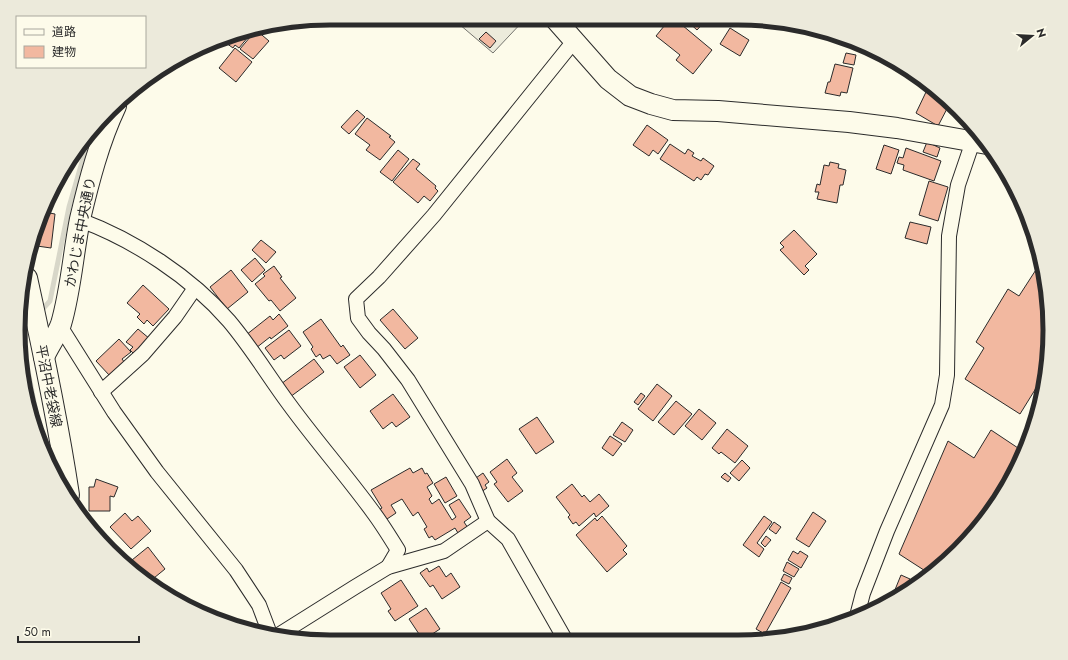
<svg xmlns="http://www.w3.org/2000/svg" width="1068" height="660" viewBox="0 0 1068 660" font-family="Jost,'Noto Sans JP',sans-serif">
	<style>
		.green { fill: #ecebdb; stroke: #74746e }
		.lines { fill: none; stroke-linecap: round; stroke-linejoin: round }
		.stream { stroke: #d8d7c9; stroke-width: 5 }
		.building { fill: #f2b8a0; stroke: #2b2b2b }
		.street-casing { stroke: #2b2b2b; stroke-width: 16 }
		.secondary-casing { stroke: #2b2b2b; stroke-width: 22 }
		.street { stroke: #fdfbea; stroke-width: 14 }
		.secondary { stroke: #fdfbea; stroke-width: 20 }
		.labels { text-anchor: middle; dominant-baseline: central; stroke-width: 3; stroke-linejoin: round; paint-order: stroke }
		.street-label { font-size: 14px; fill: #2b2b2b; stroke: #fdfbea }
		.rim { fill: none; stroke: #2b2b2b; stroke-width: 5 }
	</style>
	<rect width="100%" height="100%" fill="#fdfbea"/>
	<polygon class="green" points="464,19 525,19 493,53 459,24"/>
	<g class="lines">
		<g class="stream">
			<polyline points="39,313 50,301 69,207 91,131"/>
			<polyline points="32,322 21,335 42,443"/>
		</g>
	</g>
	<g class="building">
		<polygon points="669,20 676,20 712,50 693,74 676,60 680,55 656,36"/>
		<polygon points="686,20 706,20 697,30"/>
		<polygon points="730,28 749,40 740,56 720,44"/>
		<polygon points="256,30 269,41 253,59 240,49"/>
		<polygon points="253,31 239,48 235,45 233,48 226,43 228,39 226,37 230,34"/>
		<polygon points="486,32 496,41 490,48 479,39"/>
		<polygon points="235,48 252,62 236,82 219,68"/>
		<polygon points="846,53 856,55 854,65 843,63"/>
		<polygon points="835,64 853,68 847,93 841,92 840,96 825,93 828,82 830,82"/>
		<polygon points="936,90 950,103 938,126 916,113 926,92 933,95"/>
		<polygon points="357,110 365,117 349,134 341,127"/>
		<polygon points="367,118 391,136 389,137 395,142 380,160 366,150 370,145 355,134"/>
		<polygon points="647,125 668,140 658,154 653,150 649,156 633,145"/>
		<polygon points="927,142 940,148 937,157 923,152"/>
		<polygon points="670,144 685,154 688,149 694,153 692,156 701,161 703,158 714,166 708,175 705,174 701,180 697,177 694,181 660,159"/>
		<polygon points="884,145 899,150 891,174 876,169"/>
		<polygon points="906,148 941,161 934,181 903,170 904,165 897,163 899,157 903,158"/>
		<polygon points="398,150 409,159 392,181 380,172"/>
		<polygon points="413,159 420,164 416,169 436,186 435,188 438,191 430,201 424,196 418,203 393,182"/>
		<polygon points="830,162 839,164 838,168 846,170 843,185 840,185 837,203 817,199 819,192 815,192 817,184 820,185 824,165 829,166"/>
		<polygon points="929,181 948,187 938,221 919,215"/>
		<polygon points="1023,209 1024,209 1029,219 1020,217"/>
		<polygon points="44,212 55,214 51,248 37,246 33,239 34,230"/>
		<polygon points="910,222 931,227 927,244 905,238"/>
		<polygon points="794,230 817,254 805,266 809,270 804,275 780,250 784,247 780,243"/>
		<polygon points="261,240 276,252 266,263 252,250"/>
		<polygon points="255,258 265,270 252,282 241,270"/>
		<polygon points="1041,262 1047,289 1049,350 1046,372 1020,414 965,379 984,348 976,342 1008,289 1019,296"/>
		<polygon points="274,266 282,277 280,278 296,298 280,311 271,300 269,301 255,284 265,276 263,274"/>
		<polygon points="231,270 248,292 227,309 210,287"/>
		<polygon points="143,285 169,309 153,326 147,320 144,324 137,317 140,314 127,303"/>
		<polygon points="393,309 418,338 405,349 380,320"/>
		<polygon points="279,314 288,326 271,339 270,337 256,348 246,335 270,316 273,320"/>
		<polygon points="321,319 341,347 343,345 350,355 337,364 330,355 323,359 320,354 316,357 311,349 313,347 303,332"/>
		<polygon points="138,329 150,339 135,355 130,350 133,347 126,342"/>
		<polygon points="289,330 301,346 284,359 281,355 274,360 265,348"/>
		<polygon points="119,339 131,352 122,359 125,363 110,376 96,361"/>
		<polygon points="360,355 376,375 360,388 344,367"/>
		<polygon points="314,359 324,372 290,397 281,384"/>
		<polygon points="657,384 672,396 653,421 638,409"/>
		<polygon points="641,393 645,396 638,405 634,402"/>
		<polygon points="393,394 410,417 396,427 392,422 383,429 370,411"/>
		<polygon points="676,401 692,414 674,435 658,422"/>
		<polygon points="699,409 716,423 702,440 685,426"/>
		<polygon points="537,417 554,442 536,454 519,429"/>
		<polygon points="622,422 633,430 625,442 613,435"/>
		<polygon points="727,429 748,446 735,463 721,452 719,454 712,448"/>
		<polygon points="991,430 1024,452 1018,468 986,520 944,565 930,574 899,554 948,441 974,458"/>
		<polygon points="610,436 622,444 613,456 602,448"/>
		<polygon points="507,459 517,473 512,477 523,491 508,502 494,484 497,482 490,472"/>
		<polygon points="742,460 750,468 739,481 730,473"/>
		<polygon points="410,468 413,473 422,468 425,474 427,473 433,483 427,487 432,496 429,499 432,504 439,499 452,520 456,517 449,505 459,499 471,517 464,522 468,528 458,533 455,528 435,540 432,536 429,538 424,529 427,527 418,512 413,516 402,499 391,505 396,513 384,521 377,511 382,508 371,490"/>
		<polygon points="483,473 489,482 485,485 487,488 481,492 473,480"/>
		<polygon points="725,473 731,478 728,482 721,477"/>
		<polygon points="446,477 457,496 445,503 434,484"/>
		<polygon points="96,479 118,487 114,497 110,496 110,511 89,511 89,487 94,487"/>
		<polygon points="572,484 582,497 584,495 590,502 599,494 609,506 596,517 594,513 579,526 576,522 573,524 568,517 570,515 556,497"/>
		<polygon points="813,512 826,521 809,547 796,539"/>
		<polygon points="125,513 132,521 138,516 151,531 131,549 110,527"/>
		<polygon points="602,516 627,546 623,550 627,554 607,572 576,535 595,518 597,521"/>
		<polygon points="764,516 772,522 757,543 764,549 759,557 743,545"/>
		<polygon points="774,522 781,527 776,534 769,529"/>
		<polygon points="766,536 771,540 765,547 761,543"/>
		<polygon points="148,547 165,569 149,582 132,560"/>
		<polygon points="793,551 798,554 800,551 808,556 801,568 788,560"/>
		<polygon points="787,562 799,569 794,577 783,571"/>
		<polygon points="439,566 446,577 451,573 460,587 442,599 433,585 430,587 420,573 427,568 429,572"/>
		<polygon points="784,574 792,578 789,584 781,580"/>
		<polygon points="901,575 910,579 905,593 890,602"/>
		<polygon points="401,580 418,606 395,621 388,611 391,609 381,593"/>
		<polygon points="781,582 791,588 765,634 756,629"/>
		<polygon points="426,608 440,629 423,640 409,619"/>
	</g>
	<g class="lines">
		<g class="street-casing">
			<g id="street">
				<path d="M80 220C134 240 191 277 229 321 251 347 269 377 289 404 316 441 346 475 373 512 382 524 390 537 398 550L388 567"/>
				<polyline points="60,326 114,412 157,472 236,570 259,605 270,634"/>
				<polyline points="101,392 143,354 175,317 195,288"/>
				<polyline points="857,616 863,593 887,531 942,405 947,375 949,236 958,185 973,141"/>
				<polyline points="277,636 355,587 388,567 444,551 488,521"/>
				<polyline points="566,641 508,539 488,521 472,484 408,380 384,349 369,333 358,318 356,299 379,277 434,215 574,41"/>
			</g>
		</g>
		<g class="secondary-casing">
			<g id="secondary">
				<polyline points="555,19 608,79 630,96 651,104 673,110 718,111 849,122 897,128 987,144"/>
				<path d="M27 278C43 350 58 422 69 495"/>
				<path d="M44 357C49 346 57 335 61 324 71 290 73 254 80 219 89 181 99 142 116 106"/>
			</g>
		</g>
		<use href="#street" class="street"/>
		<use href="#secondary" class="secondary"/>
	</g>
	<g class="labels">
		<g class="street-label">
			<text transform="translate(80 232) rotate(-79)">かわじま中央通り</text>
			<text transform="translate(49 386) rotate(79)">平沼中老袋線</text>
		</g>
	</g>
	<path d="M0 0H1068V660H0ZM330 25H738A305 305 0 0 1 1043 330V330A305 305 0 0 1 738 635H330A305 305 0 0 1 25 330V330A305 305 0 0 1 330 25Z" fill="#eceadb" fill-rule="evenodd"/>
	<path class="rim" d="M330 25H738A305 305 0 0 1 1043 330V330A305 305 0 0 1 738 635H330A305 305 0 0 1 25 330V330A305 305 0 0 1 330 25Z"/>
	<rect x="16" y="16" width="130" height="52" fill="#fdfbea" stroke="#a9a89e"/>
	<rect x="24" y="29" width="20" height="6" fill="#fdfbea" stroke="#a9a89e"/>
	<text x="52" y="36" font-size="12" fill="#2b2b2b">道路</text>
	<rect x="24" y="46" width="20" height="12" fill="#f2b8a0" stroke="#a9a89e"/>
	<text x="52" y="56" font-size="12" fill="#2b2b2b">建物</text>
	<g transform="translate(1032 36) rotate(72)" stroke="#fdfbea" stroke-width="3" paint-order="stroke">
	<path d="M0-3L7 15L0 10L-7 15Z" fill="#2b2b2b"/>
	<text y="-6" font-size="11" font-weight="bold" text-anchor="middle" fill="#2b2b2b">N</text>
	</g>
	<path d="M18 636v6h121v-6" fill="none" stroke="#2b2b2b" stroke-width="2"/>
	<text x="24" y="636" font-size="12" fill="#2b2b2b" stroke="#fdfbea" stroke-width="3" paint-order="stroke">50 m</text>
</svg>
